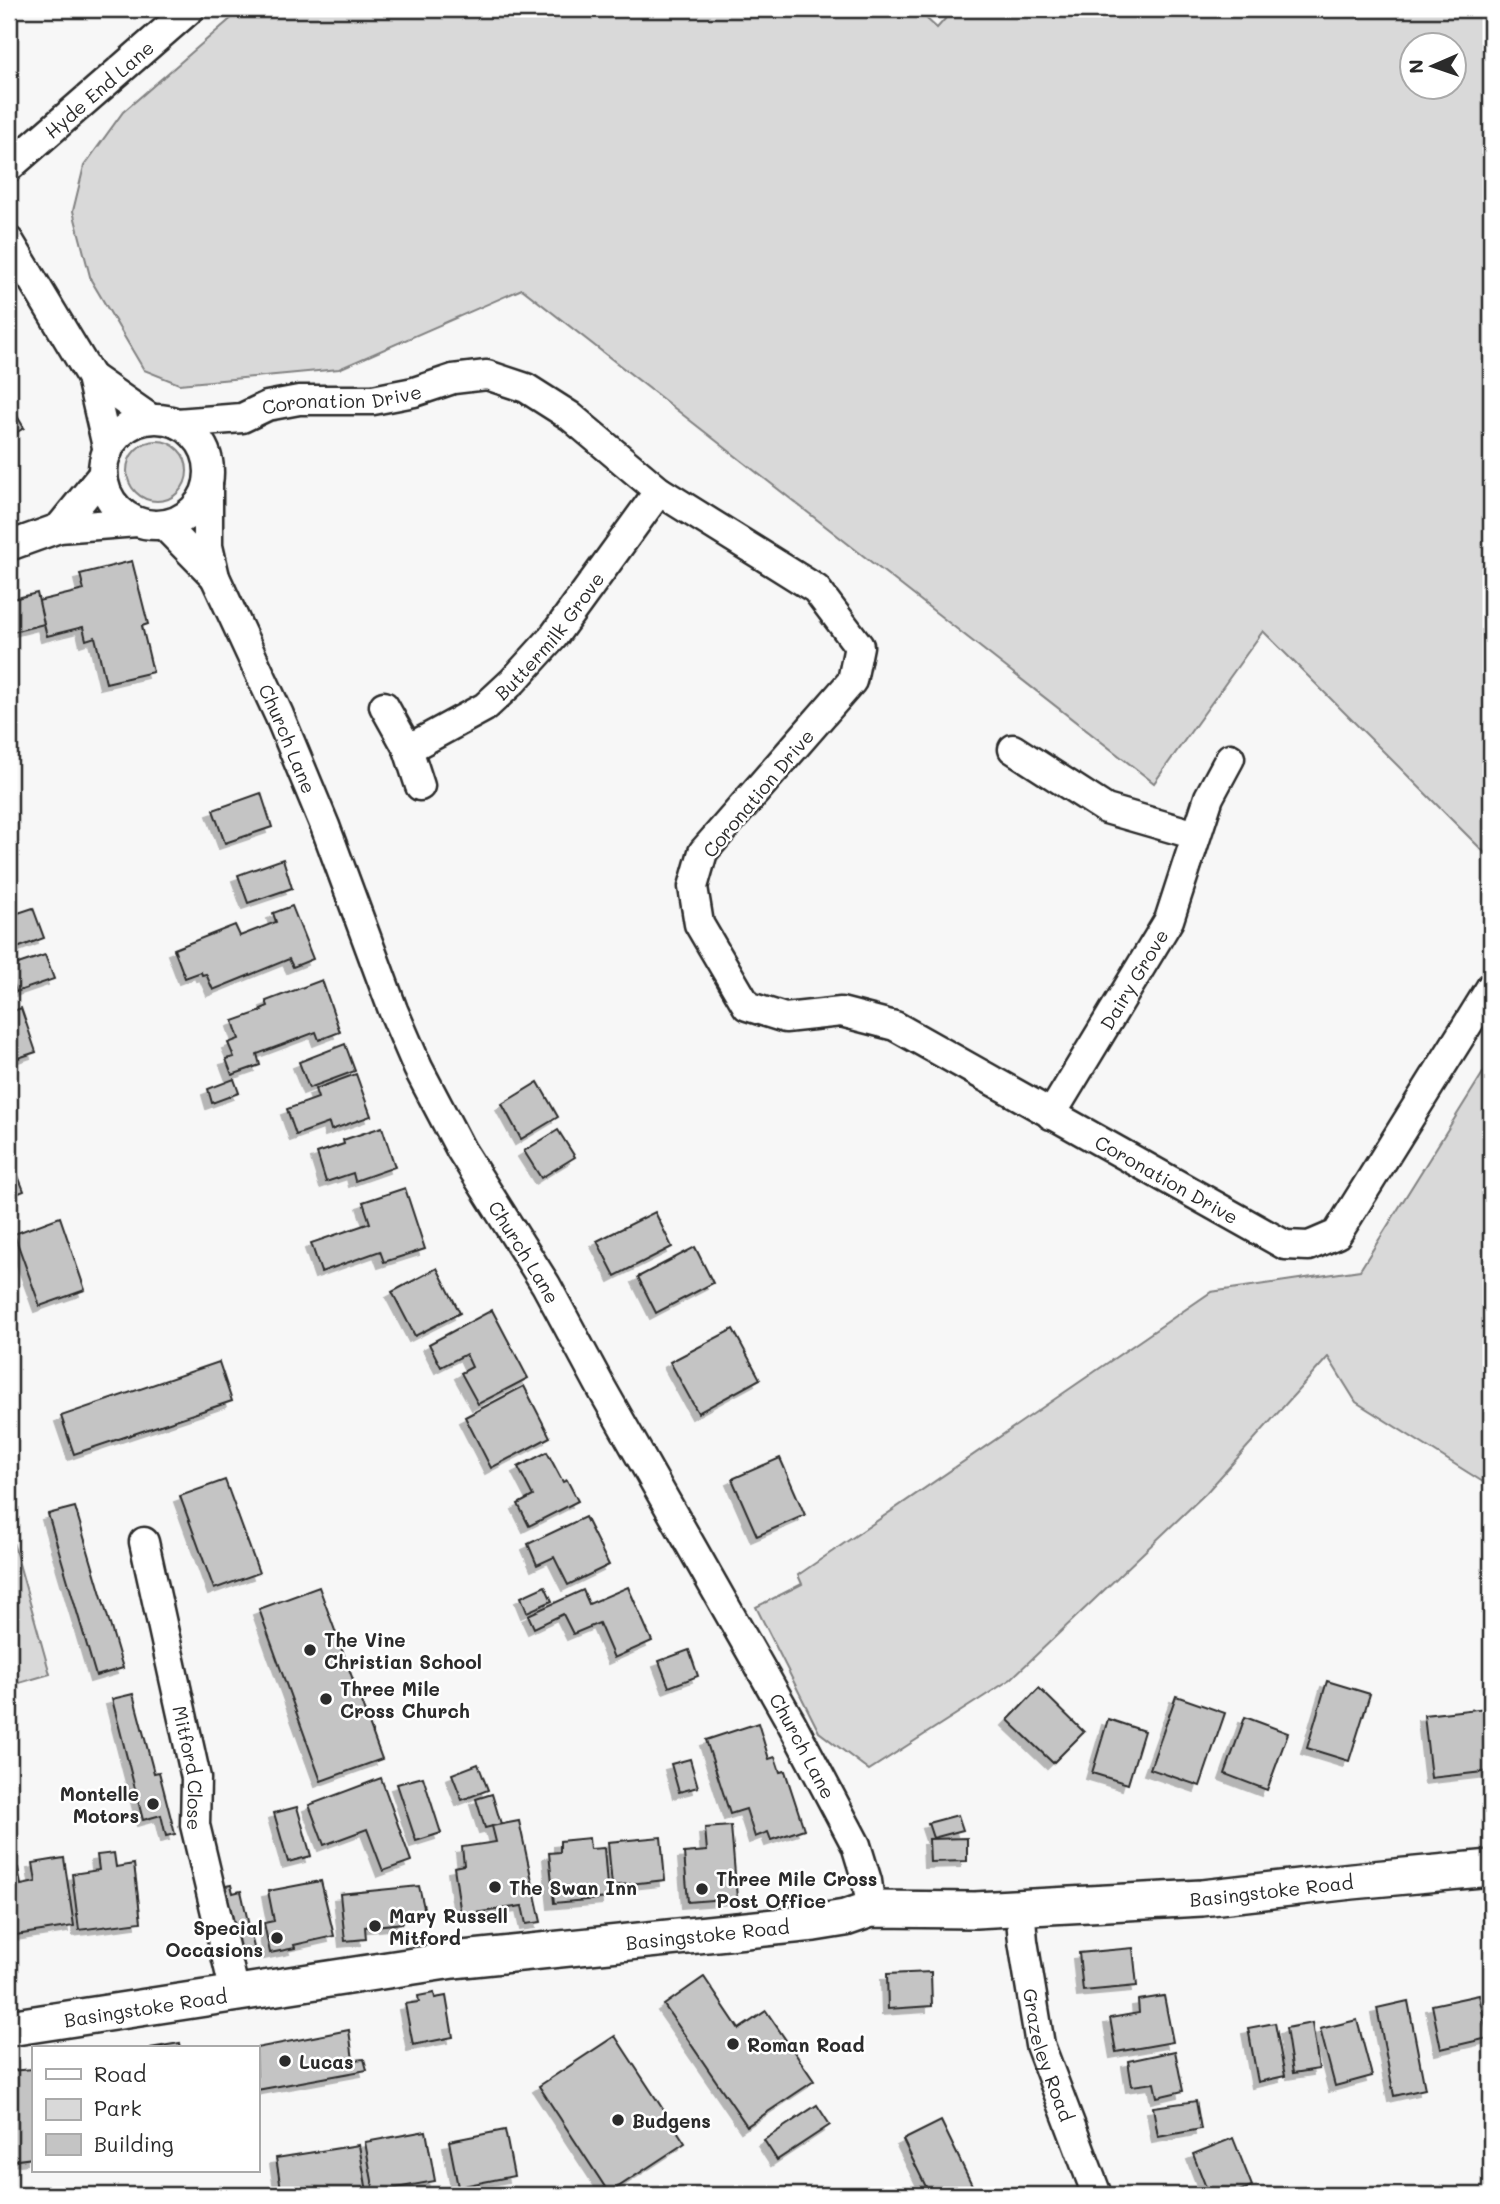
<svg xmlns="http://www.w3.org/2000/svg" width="1500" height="2204" viewBox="0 0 1500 2204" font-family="Mali,sans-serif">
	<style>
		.green { fill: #d9d9d9; stroke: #828282; stroke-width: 2; fill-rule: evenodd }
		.building { fill: #c4c4c4; stroke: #2b2b2b; stroke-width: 2; filter: url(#shadow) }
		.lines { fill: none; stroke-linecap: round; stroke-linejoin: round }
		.minor-casing { stroke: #2b2b2b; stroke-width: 33 }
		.tertiary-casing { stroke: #2b2b2b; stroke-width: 40 }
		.minor { stroke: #fff; stroke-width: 28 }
		.tertiary { stroke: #fff; stroke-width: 35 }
		.poi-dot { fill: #2b2b2b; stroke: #fff; stroke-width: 2.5 }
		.labels { text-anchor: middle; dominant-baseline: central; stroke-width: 5; stroke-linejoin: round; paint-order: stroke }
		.street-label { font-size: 19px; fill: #2b2b2b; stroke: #fff }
		.poi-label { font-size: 19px; font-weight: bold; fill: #2b2b2b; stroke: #fff; text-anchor: start }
	</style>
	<defs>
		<filter id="shadow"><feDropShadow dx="-6" dy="6" stdDeviation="0" flood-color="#0004"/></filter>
	</defs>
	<rect width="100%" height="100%" fill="#f7f7f7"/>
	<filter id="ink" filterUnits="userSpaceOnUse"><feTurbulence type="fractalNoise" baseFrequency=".0143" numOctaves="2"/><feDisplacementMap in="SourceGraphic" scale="14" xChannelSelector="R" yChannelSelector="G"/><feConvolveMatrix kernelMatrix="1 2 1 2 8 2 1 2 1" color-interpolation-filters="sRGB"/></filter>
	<g filter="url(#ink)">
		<g class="green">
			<path d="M242 9H916L937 28 954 9H1491V859L1263 631 1154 783 522 289 339 369 179 384 144 370 91 280 73 211 84 166 123 112ZM1412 46H1454V88H1412Z"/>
			<circle cx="157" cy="471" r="30"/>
			<polygon points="1491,1060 1491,1487 1356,1402 1328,1357 1206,1493 1011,1679 869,1770 819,1732 756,1607 802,1584 798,1575 1211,1292 1360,1270"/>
			<polygon points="9,1528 50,1674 9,1686"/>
		</g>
		<g class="building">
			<polygon points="9,402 24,428 9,437"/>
			<polygon points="132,561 148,624 142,626 153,672 106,683 95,637 86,640 83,627 47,636 38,601 84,590 80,574"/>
			<polygon points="37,593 44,624 9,633 9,600"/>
			<polygon points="261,793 272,827 225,843 213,810"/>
			<polygon points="283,859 292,888 248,903 238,875"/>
			<polygon points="292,906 313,959 293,967 289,959 213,990 206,974 202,975 201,972 185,978 174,949 235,925 240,936 276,922 273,913"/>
			<polygon points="33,908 44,938 9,951 9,916"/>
			<polygon points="45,955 54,979 16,992 9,967"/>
			<polygon points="322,980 340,1032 319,1040 316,1032 257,1054 260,1065 232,1075 226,1059 234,1057 228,1043 239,1039 233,1021 262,1011 261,1009 268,1006 266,1001"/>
			<polygon points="21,1008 36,1052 9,1061 9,1013"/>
			<polygon points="345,1044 355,1071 309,1088 299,1062"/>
			<polygon points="356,1074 371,1116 331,1130 329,1123 296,1135 287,1109 318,1098 315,1089"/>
			<polygon points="234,1079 239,1093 212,1103 208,1089"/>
			<polygon points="538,1082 558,1117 521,1139 502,1104"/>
			<polygon points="382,1127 395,1167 355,1181 353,1173 326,1182 317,1153 344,1144 343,1140"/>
			<polygon points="558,1130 575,1157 541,1178 524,1151"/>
			<polygon points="9,1153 24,1191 9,1197"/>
			<polygon points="405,1188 425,1249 384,1262 380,1251 321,1272 311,1243 370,1223 363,1202"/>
			<polygon points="655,1212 672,1247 615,1276 597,1241"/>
			<polygon points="60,1217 85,1290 40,1306 14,1234"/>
			<polygon points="695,1247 713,1283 656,1313 638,1277"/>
			<polygon points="437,1268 460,1313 415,1336 392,1292"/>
			<polygon points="492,1310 528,1378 478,1404 461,1373 472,1367 466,1354 441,1367 429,1344"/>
			<polygon points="733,1329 760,1379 698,1413 670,1362"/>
			<polygon points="219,1362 232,1401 74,1454 61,1416"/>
			<polygon points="524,1386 550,1437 491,1468 465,1417"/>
			<polygon points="547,1452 563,1482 567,1480 578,1501 529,1526 518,1504 533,1496 518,1467"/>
			<polygon points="780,1458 805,1515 757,1536 732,1479"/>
			<polygon points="225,1480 259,1573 214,1589 180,1496"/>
			<polygon points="75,1507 123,1668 96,1676 48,1514"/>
			<polygon points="585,1517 609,1565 568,1585 554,1557 537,1565 528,1544"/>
			<polygon points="545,1586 552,1601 527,1612 521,1597"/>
			<polygon points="319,1587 382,1759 321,1781 259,1609"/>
			<polygon points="628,1587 652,1641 614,1658 599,1623 573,1634 563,1614 534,1628 528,1615 583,1590 589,1604"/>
			<polygon points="689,1650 698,1676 669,1687 659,1661"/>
			<polygon points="1327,1681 1370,1694 1349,1761 1307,1748"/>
			<polygon points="1039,1688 1084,1732 1053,1763 1008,1720"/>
			<polygon points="133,1694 154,1773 159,1772 175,1834 166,1836 161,1815 143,1820 112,1699"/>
			<polygon points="1176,1696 1225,1713 1200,1786 1150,1769"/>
			<polygon points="1486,1708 1491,1771 1431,1778 1424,1715"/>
			<polygon points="1245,1717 1288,1733 1267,1790 1225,1774"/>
			<polygon points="1108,1719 1144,1731 1128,1784 1092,1773"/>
			<polygon points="758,1723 769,1759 775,1757 780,1772 785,1771 804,1829 771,1840 768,1832 755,1837 746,1809 730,1814 706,1740"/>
			<polygon points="690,1759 698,1787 679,1792 671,1764"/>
			<polygon points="478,1764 488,1790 462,1800 452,1774"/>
			<polygon points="423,1777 441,1833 416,1841 397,1784"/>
			<polygon points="381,1778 411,1861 383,1871 367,1829 324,1845 309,1805"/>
			<polygon points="492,1794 501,1824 485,1828 476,1799"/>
			<polygon points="297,1807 311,1856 288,1862 274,1813"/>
			<polygon points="958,1815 963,1830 933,1838 928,1823"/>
			<polygon points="519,1821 541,1922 526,1924 522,1906 461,1915 454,1867 464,1865 462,1847 496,1842 492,1826"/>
			<polygon points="731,1826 737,1898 688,1902 684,1853 707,1851 705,1828"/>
			<polygon points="661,1837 665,1880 612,1886 608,1842"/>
			<polygon points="589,1838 590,1849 604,1848 608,1898 554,1903 549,1853 560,1852 560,1841"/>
			<polygon points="967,1838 967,1861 930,1862 929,1839"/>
			<polygon points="114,1853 116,1867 134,1864 141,1922 79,1930 72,1874 99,1870 97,1855"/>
			<polygon points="64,1858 74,1926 9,1936 9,1870 18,1868 21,1885 36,1882 33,1863"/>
			<polygon points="321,1881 334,1936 294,1945 295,1948 270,1953 264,1923 274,1921 268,1891"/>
			<polygon points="231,1885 233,1893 241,1891 255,1952 232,1957 216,1888"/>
			<polygon points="419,1886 425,1912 401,1914 403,1923 365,1927 366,1939 345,1941 340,1894"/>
			<polygon points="1133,1948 1137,1986 1083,1991 1079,1953"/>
			<polygon points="931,1972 932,2006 888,2009 887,1974"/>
			<polygon points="704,1977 739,2029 766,2011 814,2081 747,2126 664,2005"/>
			<polygon points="434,1993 435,1998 446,1996 453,2037 413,2045 405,2004 419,2002 418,1996"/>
			<polygon points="1479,1995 1488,2038 1441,2049 1432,2005"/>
			<polygon points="1164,1996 1173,2042 1116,2052 1110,2018 1139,2013 1138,2000"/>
			<polygon points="1408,2001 1425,2089 1394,2096 1377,2008"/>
			<polygon points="1357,2020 1372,2076 1335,2086 1320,2029"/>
			<polygon points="1275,2023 1285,2076 1258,2082 1248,2028"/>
			<polygon points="1312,2023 1319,2069 1293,2073 1286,2028"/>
			<polygon points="349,2030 353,2060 364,2059 367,2070 257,2090 256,2048"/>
			<polygon points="615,2036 685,2143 609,2193 539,2086"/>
			<polygon points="180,2043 181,2048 150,2048"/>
			<polygon points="1175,2051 1183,2091 1157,2097 1154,2083 1132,2086 1128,2061"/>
			<polygon points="33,2069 33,2158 9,2161 9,2141 12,2141 11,2110 9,2110 9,2071"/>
			<polygon points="1196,2101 1201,2129 1158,2137 1153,2107"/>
			<polygon points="817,2105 830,2125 777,2160 764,2140"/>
			<polygon points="941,2121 973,2187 956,2195 930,2195 903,2140"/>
			<polygon points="505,2130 514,2176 458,2187 449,2141"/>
			<polygon points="426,2131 435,2181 374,2192 365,2142"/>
			<polygon points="1233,2138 1252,2186 1229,2195 1209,2195 1193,2154"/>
			<polygon points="359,2145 367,2192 347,2195 282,2195 276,2158"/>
		</g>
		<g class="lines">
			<g class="minor-casing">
				<g id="minor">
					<path id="s1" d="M9 167 190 9"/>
					<polyline points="9,241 91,377 108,451"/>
					<polyline points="91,377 151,419"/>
					<circle cx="156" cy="472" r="53"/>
					<path id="s2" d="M177 423 242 418 267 406 299 400H373L414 392 453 379 487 375 526 388 570 416 659 491 816 589 859 646 852 681 703 852 693 887 699 924 747 1006 785 1018 841 1012 895 1026 1285 1245 1309 1246 1337 1234 1491 987"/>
					<path id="s3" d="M208 484V546L215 577 279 715 325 826 393 1010 418 1068 461 1150 546 1285 602 1389 792 1724 856 1845 867 1881 871 1909"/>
					<polyline points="164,525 215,577"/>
					<polyline points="59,528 103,474"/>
					<polyline points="9,546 59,528 137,522"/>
					<polyline points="384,706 408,749 420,786"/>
					<path id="s4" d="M408 749 485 707 513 681 553 637 659 491"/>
					<polyline points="1013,749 1106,809 1196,835"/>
					<path id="s5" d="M1051 1115 1169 920 1209 797 1230 758"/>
					<path id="s6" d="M144 1542 196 1778 195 1825 235 1993"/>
					<path id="s7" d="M1020 1908 1023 1941 1040 2045 1097 2195"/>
				</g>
			</g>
			<g class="tertiary-casing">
				<g id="tertiary">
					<path id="s8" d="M9 2028 453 1960 814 1923 845 1918 871 1909 975 1910 1202 1898 1352 1881 1491 1868"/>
				</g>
			</g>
			<use href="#minor" class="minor"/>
			<use href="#tertiary" class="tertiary"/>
		</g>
	</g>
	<g class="poi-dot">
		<circle cx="310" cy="1650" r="7"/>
		<circle cx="326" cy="1699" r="7"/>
		<circle cx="153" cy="1804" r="7"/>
		<circle cx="495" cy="1887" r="7"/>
		<circle cx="702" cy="1889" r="7"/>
		<circle cx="375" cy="1926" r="7"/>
		<circle cx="277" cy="1938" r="7"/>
		<circle cx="733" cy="2044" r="7"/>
		<circle cx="285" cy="2061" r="7"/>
		<circle cx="618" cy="2120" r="7"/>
	</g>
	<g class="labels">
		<g class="street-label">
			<text stroke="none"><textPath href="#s1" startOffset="119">Hyde End Lane</textPath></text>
			<text stroke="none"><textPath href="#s2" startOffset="168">Coronation Drive</textPath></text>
			<text stroke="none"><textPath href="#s4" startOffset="184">Buttermilk Grove</textPath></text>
			<text stroke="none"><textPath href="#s3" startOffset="271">Church Lane</textPath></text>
			<text transform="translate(758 793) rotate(-50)">Coronation Drive</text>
			<text stroke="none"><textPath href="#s5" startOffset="159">Dairy Grove</textPath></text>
			<text stroke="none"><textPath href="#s2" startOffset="1678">Coronation Drive</textPath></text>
			<text stroke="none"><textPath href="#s3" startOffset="838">Church Lane</textPath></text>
			<text stroke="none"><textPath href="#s3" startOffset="1405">Church Lane</textPath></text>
			<text stroke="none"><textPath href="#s6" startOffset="231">Mitford Close</textPath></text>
			<text stroke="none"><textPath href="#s8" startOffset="1272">Basingstoke Road</textPath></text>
			<text stroke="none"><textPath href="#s8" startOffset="705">Basingstoke Road</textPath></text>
			<text stroke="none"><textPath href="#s8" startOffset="138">Basingstoke Road</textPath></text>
			<text stroke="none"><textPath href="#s7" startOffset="150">Grazeley Road</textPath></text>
		</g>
		<g class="poi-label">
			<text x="324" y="1639">The Vine<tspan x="324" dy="22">Christian School</tspan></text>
			<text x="340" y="1688">Three Mile<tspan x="340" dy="22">Cross Church</tspan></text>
			<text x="139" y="1793" text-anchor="end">Montelle<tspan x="139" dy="22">Motors</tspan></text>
			<text x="716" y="1878">Three Mile Cross<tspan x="716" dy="22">Post Office</tspan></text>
			<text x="509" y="1887">The Swan Inn</text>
			<text x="389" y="1915">Mary Russell<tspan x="389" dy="22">Mitford</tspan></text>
			<text x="263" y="1927" text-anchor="end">Special<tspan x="263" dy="22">Occasions</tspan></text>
			<text x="747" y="2044">Roman Road</text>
			<text x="299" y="2061">Lucas</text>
			<text x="632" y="2120">Budgens</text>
		</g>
	</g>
	<rect width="1500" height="2204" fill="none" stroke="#fff" stroke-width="35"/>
	<rect x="18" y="18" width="1465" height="2169" fill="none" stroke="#2b2b2b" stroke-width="2.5" filter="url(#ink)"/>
	<rect x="32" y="2046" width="228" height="126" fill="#ffffff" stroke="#aaaaaa" stroke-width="2"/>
	<rect x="46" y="2069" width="35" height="10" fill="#ffffff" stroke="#aaaaaa" stroke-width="2"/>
	<text x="94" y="2082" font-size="21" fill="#2b2b2b">Road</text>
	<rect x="46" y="2099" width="35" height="21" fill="#d9d9d9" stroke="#aaaaaa" stroke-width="2"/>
	<text x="94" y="2116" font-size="21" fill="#2b2b2b">Park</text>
	<rect x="46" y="2134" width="35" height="21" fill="#c4c4c4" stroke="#aaaaaa" stroke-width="2"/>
	<text x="94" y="2152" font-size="21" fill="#2b2b2b">Building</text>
	<g transform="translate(1433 66) rotate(268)"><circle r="33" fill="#ffffff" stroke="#aaaaaa" stroke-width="2"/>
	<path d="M0-5L12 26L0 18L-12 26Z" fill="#2b2b2b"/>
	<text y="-10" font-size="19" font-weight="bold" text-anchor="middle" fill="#2b2b2b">N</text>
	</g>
</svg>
